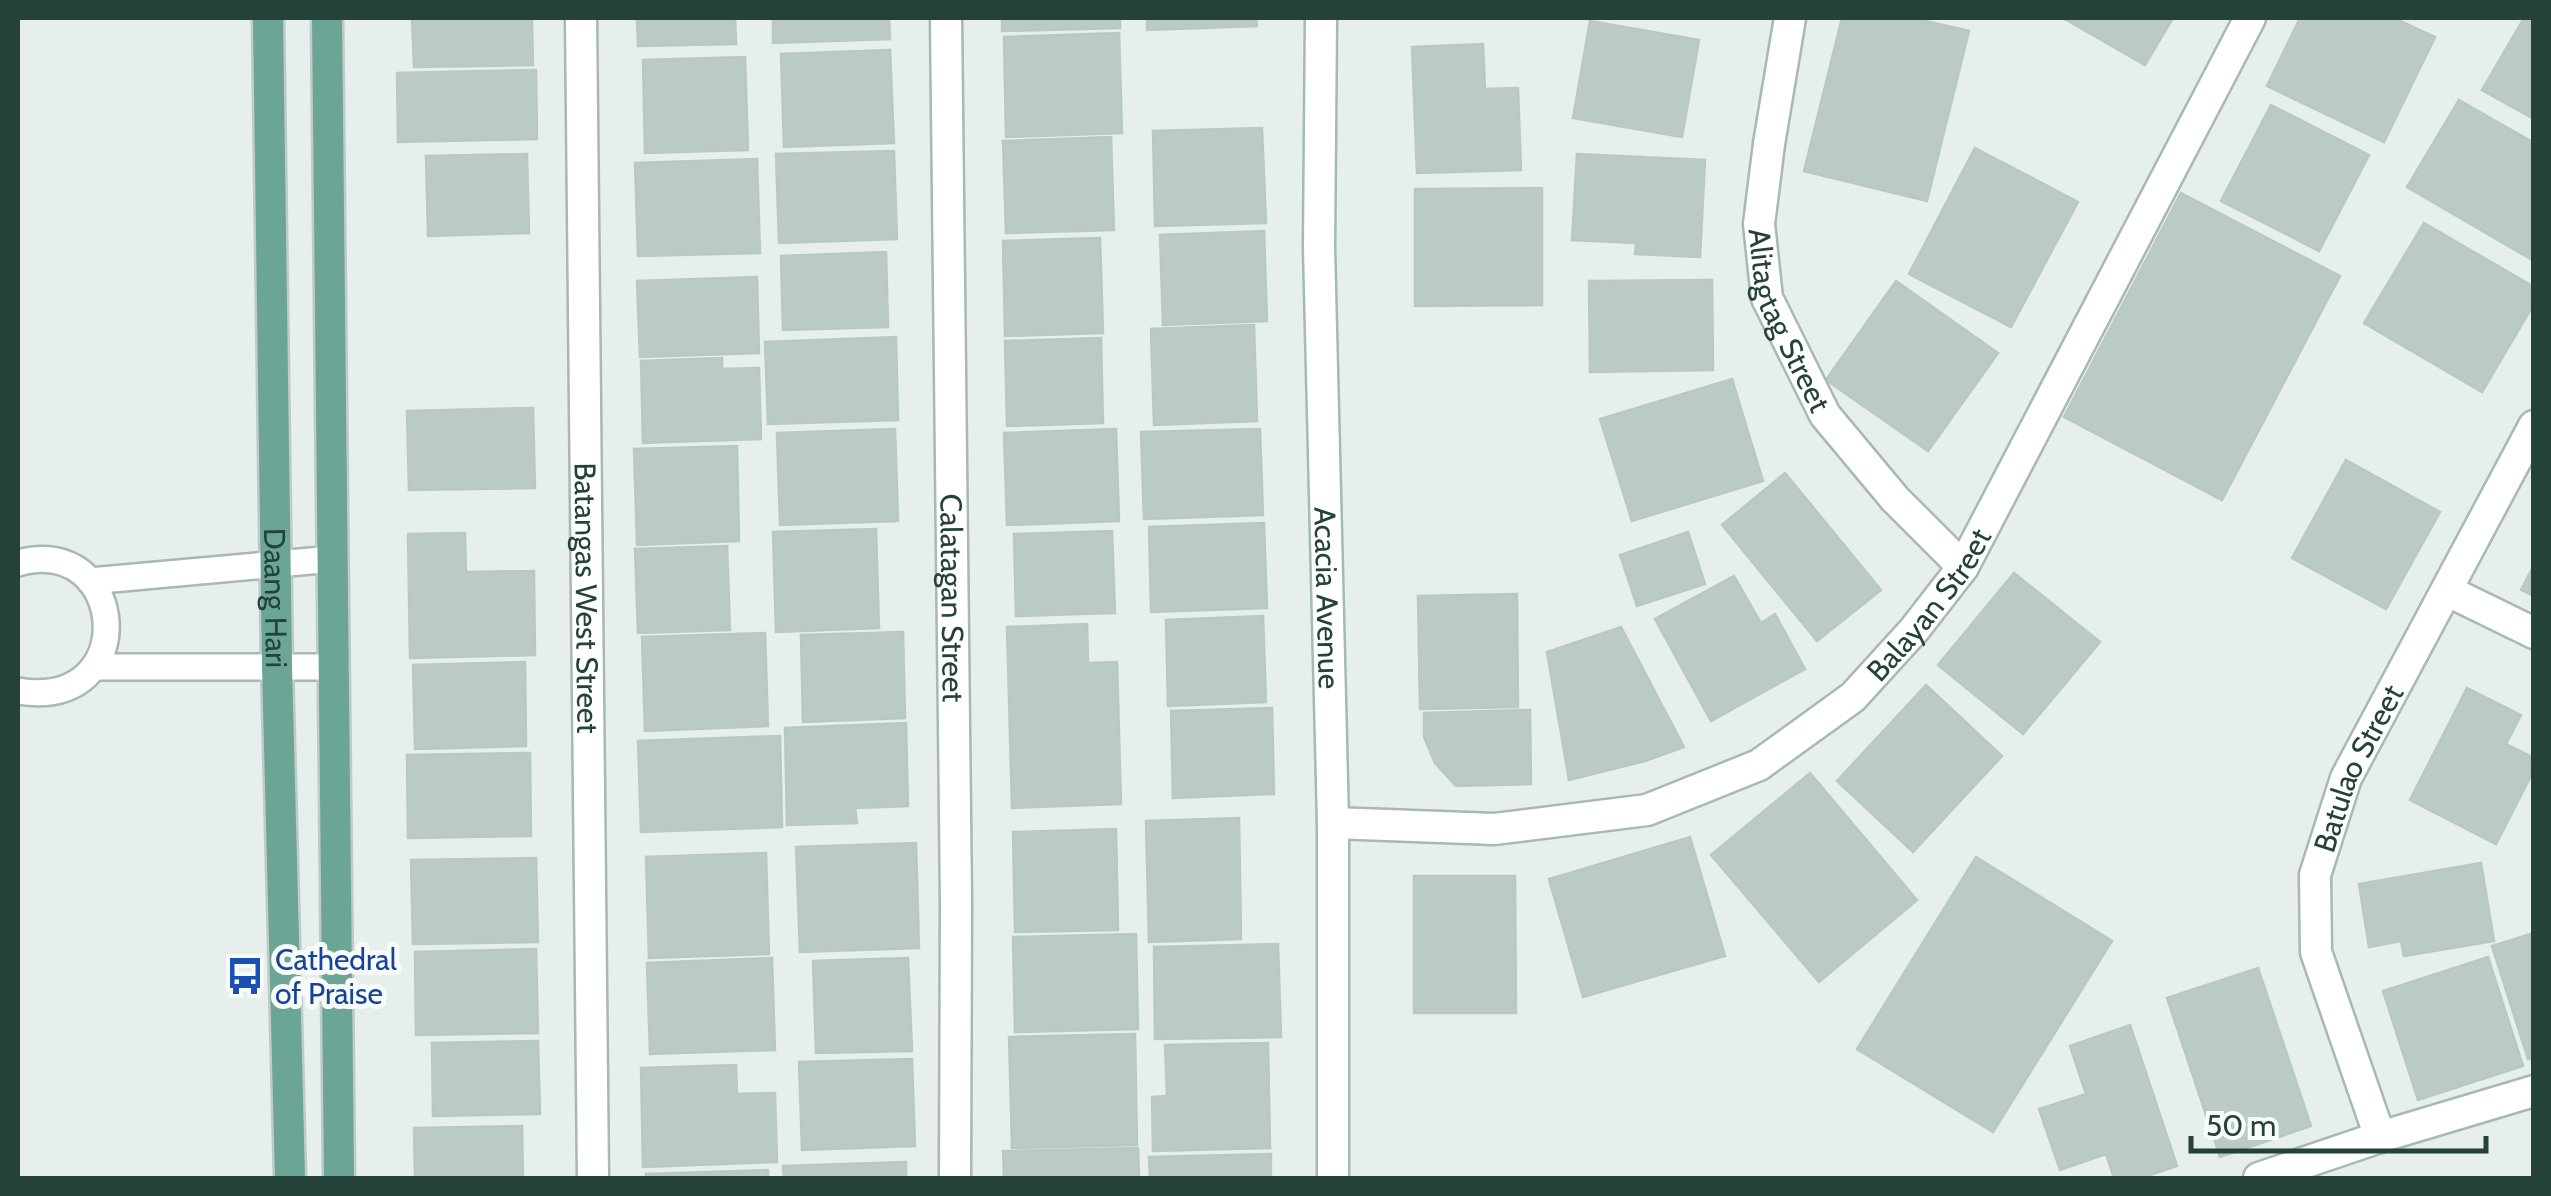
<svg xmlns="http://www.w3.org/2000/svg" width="2551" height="1196" viewBox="0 0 2551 1196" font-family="Cabin,sans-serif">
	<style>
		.building { fill: #bbcac4; stroke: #b8c9c2; stroke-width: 2.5 }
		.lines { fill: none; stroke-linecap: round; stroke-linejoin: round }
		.lane-casing { stroke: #a8b8b2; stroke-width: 30 }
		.street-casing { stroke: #a8b8b2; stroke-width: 35 }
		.secondary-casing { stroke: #a4bbb3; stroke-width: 35 }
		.primary-casing { stroke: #c2cac8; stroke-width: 35 }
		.lane { stroke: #fff; stroke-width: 25 }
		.street { stroke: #fff; stroke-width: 30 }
		.secondary { stroke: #fff; stroke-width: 30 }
		.primary { stroke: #6aa596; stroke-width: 30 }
		.labels { text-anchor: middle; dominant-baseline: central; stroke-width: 10; stroke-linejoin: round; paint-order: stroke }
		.street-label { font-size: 30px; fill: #24423a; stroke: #f7fbf9 }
		.transit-label { font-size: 30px; fill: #164399; stroke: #f7fbf9; text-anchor: start }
	</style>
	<rect width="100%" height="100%" fill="#e6efeb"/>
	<g class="building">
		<polygon points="412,18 532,18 533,65 414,67"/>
		<polygon points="637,18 735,18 736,44 638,46"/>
		<polygon points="773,18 889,18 890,39 773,43"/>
		<polygon points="1002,18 1120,18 1120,28 1002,31"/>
		<polygon points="1147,18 1256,18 1257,26 1147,30"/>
		<polygon points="1842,18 1913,18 1969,31 1927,201 1804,171"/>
		<polygon points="2063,18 2173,18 2145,65"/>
		<polygon points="2300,18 2394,18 2435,37 2384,142 2267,86"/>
		<polygon points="2524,18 2534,18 2534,119 2482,90"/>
		<polygon points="1590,21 1699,40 1682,137 1573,118"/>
		<polygon points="1119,33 1122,133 1006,137 1004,37"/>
		<polygon points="1483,44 1485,89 1518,88 1521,170 1417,173 1412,47"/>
		<polygon points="890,50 894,143 784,147 781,54"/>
		<polygon points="745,57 748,150 645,153 643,60"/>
		<polygon points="536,70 537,139 398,142 397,73"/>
		<polygon points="2459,100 2534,143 2534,261 2407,187"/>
		<polygon points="2271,105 2369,155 2319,251 2221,201"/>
		<polygon points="1262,128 1266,223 1155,226 1153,131"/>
		<polygon points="1111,137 1114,230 1006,233 1003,141"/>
		<polygon points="1975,148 2078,202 2011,327 1909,274"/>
		<polygon points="894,151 897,239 779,243 776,154"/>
		<polygon points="527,154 529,233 428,236 426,156"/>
		<polygon points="1577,154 1705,160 1700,257 1635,254 1636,243 1572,240"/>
		<polygon points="757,159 760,253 638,256 635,163"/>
		<polygon points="1542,188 1542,305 1415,306 1415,189"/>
		<polygon points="2181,193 2340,276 2222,500 2064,417"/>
		<polygon points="2424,223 2534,287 2534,304 2482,392 2364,323"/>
		<polygon points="1264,231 1267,321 1163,325 1160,235"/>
		<polygon points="1100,238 1103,333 1005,336 1003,241"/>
		<polygon points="886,252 888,327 783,330 781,256"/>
		<polygon points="757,277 759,353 640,357 637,281"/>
		<polygon points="1712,280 1713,370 1590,372 1589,281"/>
		<polygon points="1896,281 1998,353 1928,451 1826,380"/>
		<polygon points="1254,325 1257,421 1154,425 1151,329"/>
		<polygon points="896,337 898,420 768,424 765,342"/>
		<polygon points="1101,338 1103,423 1007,426 1005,341"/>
		<polygon points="722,358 722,369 759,368 761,439 643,443 641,361"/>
		<polygon points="1732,379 1763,481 1632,521 1600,419"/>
		<polygon points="533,408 535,488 409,490 407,411"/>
		<polygon points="895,429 898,521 780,525 777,433"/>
		<polygon points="1116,429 1119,521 1007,525 1004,433"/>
		<polygon points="1260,429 1263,515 1144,519 1141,432"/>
		<polygon points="737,446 739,541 637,545 634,449"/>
		<polygon points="2346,460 2440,512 2386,609 2292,558"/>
		<polygon points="1785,473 1881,590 1817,641 1722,525"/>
		<polygon points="1264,523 1267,608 1151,612 1149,527"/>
		<polygon points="876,529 879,628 776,632 773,532"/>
		<polygon points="1112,531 1115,613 1016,616 1014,534"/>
		<polygon points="1688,532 1705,584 1637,606 1620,555"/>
		<polygon points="465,533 466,572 534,571 535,655 410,658 408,534"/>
		<polygon points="727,546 730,630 638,633 635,549"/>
		<polygon points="2534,565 2534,596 2521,590"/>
		<polygon points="2014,573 2100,642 2023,734 1938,665"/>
		<polygon points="1734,576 1761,623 1775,614 1805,669 1711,721 1655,619"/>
		<polygon points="1517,594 1518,707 1420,709 1418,596"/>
		<polygon points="1263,616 1266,702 1168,706 1166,620"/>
		<polygon points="1087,624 1088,663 1117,662 1121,804 1012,808 1007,627"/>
		<polygon points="1621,627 1684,747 1645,761 1569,780 1547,652"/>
		<polygon points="903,632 905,718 803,722 801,635"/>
		<polygon points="765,633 768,726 645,731 642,637"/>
		<polygon points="525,662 526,746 415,749 413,665"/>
		<polygon points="1926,685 2002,756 1913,852 1837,781"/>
		<polygon points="2467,688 2521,715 2506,744 2534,758 2534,770 2496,844 2410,800"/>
		<polygon points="1272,708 1274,794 1173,798 1171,711"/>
		<polygon points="1530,710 1531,784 1456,786 1435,763 1424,737 1424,713"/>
		<polygon points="906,723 908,806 855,808 857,823 787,825 785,728"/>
		<polygon points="780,736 782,827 641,832 638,741"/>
		<polygon points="530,753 531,836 408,838 407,755"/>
		<polygon points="1810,773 1917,900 1819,982 1711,855"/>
		<polygon points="1239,818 1241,939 1149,942 1146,821"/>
		<polygon points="1116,829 1118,930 1015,932 1013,832"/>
		<polygon points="1690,837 1725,956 1583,997 1549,879"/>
		<polygon points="916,843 919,948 800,952 796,847"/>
		<polygon points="766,853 769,954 649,958 646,857"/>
		<polygon points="1976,857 2112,941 1993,1132 1857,1049"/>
		<polygon points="536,858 538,942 413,944 411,860"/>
		<polygon points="2481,863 2494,941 2404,956 2401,941 2369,947 2359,884"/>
		<polygon points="1414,876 1515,876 1516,1013 1414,1013"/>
		<polygon points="2534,933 2534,1058 2528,1059 2492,946"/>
		<polygon points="1136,934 1138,1029 1015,1032 1013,937"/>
		<polygon points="1278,944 1281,1037 1155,1039 1154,947"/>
		<polygon points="536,949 538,1033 416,1035 415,952"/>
		<polygon points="2488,957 2523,1066 2418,1100 2383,991"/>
		<polygon points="772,958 775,1050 650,1054 647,963"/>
		<polygon points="908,958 912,1051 816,1053 813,961"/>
		<polygon points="2258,968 2311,1126 2220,1157 2167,998"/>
		<polygon points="2130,1025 2177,1166 2141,1178 2114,1178 2106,1154 2060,1170 2039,1109 2086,1094 2070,1046"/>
		<polygon points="1135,1034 1137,1145 1012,1148 1009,1037"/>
		<polygon points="538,1041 540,1114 433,1116 432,1043"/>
		<polygon points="1268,1043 1270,1148 1153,1151 1152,1097 1167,1096 1165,1045"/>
		<polygon points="912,1059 915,1146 802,1150 799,1062"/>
		<polygon points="736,1065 737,1094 775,1093 777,1162 643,1167 641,1068"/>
		<polygon points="522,1126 523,1178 415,1178 414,1128"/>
		<polygon points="1138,1148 1139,1178 1004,1178 1003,1151"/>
		<polygon points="1271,1154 1271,1178 1150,1178 1149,1157"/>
		<polygon points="906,1162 906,1178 784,1178 783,1166"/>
		<polygon points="768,1170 768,1178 646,1178 646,1174"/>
	</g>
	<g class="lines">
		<g class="lane-casing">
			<g id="lane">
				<path d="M18 563C128 532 143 712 18 691"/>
				<polyline points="90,581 333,559"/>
				<polyline points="94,667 336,667"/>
			</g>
		</g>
		<g class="street-casing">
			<g id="street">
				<path id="s1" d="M581 18 593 1178"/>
				<path id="s2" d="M946 18 956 902 955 1178"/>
				<path id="s3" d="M1790 18 1769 144 1759 224 1767 298 1825 415 1895 499 1963 567"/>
				<polyline points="2448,591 2534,633"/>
				<path id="s4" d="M1333 823 1494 829 1647 810 1759 765 1853 697 1914 630 1963 567 2250 18"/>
				<path id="s5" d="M2380 1137 2316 952 2315 875 2346 778 2534 426"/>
				<polyline points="2259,1178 2380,1137 2534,1091"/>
			</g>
		</g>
		<g class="secondary-casing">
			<g id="secondary">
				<path id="s6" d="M1321 18 1319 247 1333 823V1178"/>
			</g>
		</g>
		<g class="primary-casing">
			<g id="primary">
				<path id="s7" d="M268 18 277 666 290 1178"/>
				<polyline points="327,18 339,1178"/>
			</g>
		</g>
		<use href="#lane" class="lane"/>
		<use href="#street" class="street"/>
		<use href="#secondary" class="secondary"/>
		<use href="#primary" class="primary"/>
	</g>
	<defs>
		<g id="bus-bare" transform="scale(3)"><path d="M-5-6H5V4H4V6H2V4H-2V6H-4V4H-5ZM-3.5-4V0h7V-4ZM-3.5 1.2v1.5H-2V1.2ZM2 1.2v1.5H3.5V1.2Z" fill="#1a4fb4" stroke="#f7fbf9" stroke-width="2.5" paint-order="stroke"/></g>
	</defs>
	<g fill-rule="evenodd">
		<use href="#bus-bare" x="245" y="976"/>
	</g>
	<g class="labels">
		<g class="street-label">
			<text stroke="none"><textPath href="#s3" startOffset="310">Alitagtag Street</textPath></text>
			<text stroke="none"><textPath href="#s7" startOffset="580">Daang Hari</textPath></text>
			<text stroke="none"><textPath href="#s1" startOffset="580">Batangas West Street</textPath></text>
			<text stroke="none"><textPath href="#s2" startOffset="580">Calatagan Street</textPath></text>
			<text stroke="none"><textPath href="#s6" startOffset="580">Acacia Avenue</textPath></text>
			<text stroke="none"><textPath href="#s4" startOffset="672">Balayan Street</textPath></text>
			<text stroke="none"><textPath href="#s5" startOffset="388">Batulao Street</textPath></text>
		</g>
		<g class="transit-label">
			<text x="275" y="959">Cathedral<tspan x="275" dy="34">of Praise</tspan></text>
		</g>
	</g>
	<rect width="2551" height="1196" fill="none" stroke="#24423a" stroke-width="40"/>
	<path d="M2191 1136v15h295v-15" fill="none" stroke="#24423a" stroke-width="5"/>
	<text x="2206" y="1136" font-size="30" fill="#24423a" stroke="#f7fbf9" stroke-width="8" paint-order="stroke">50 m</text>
</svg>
